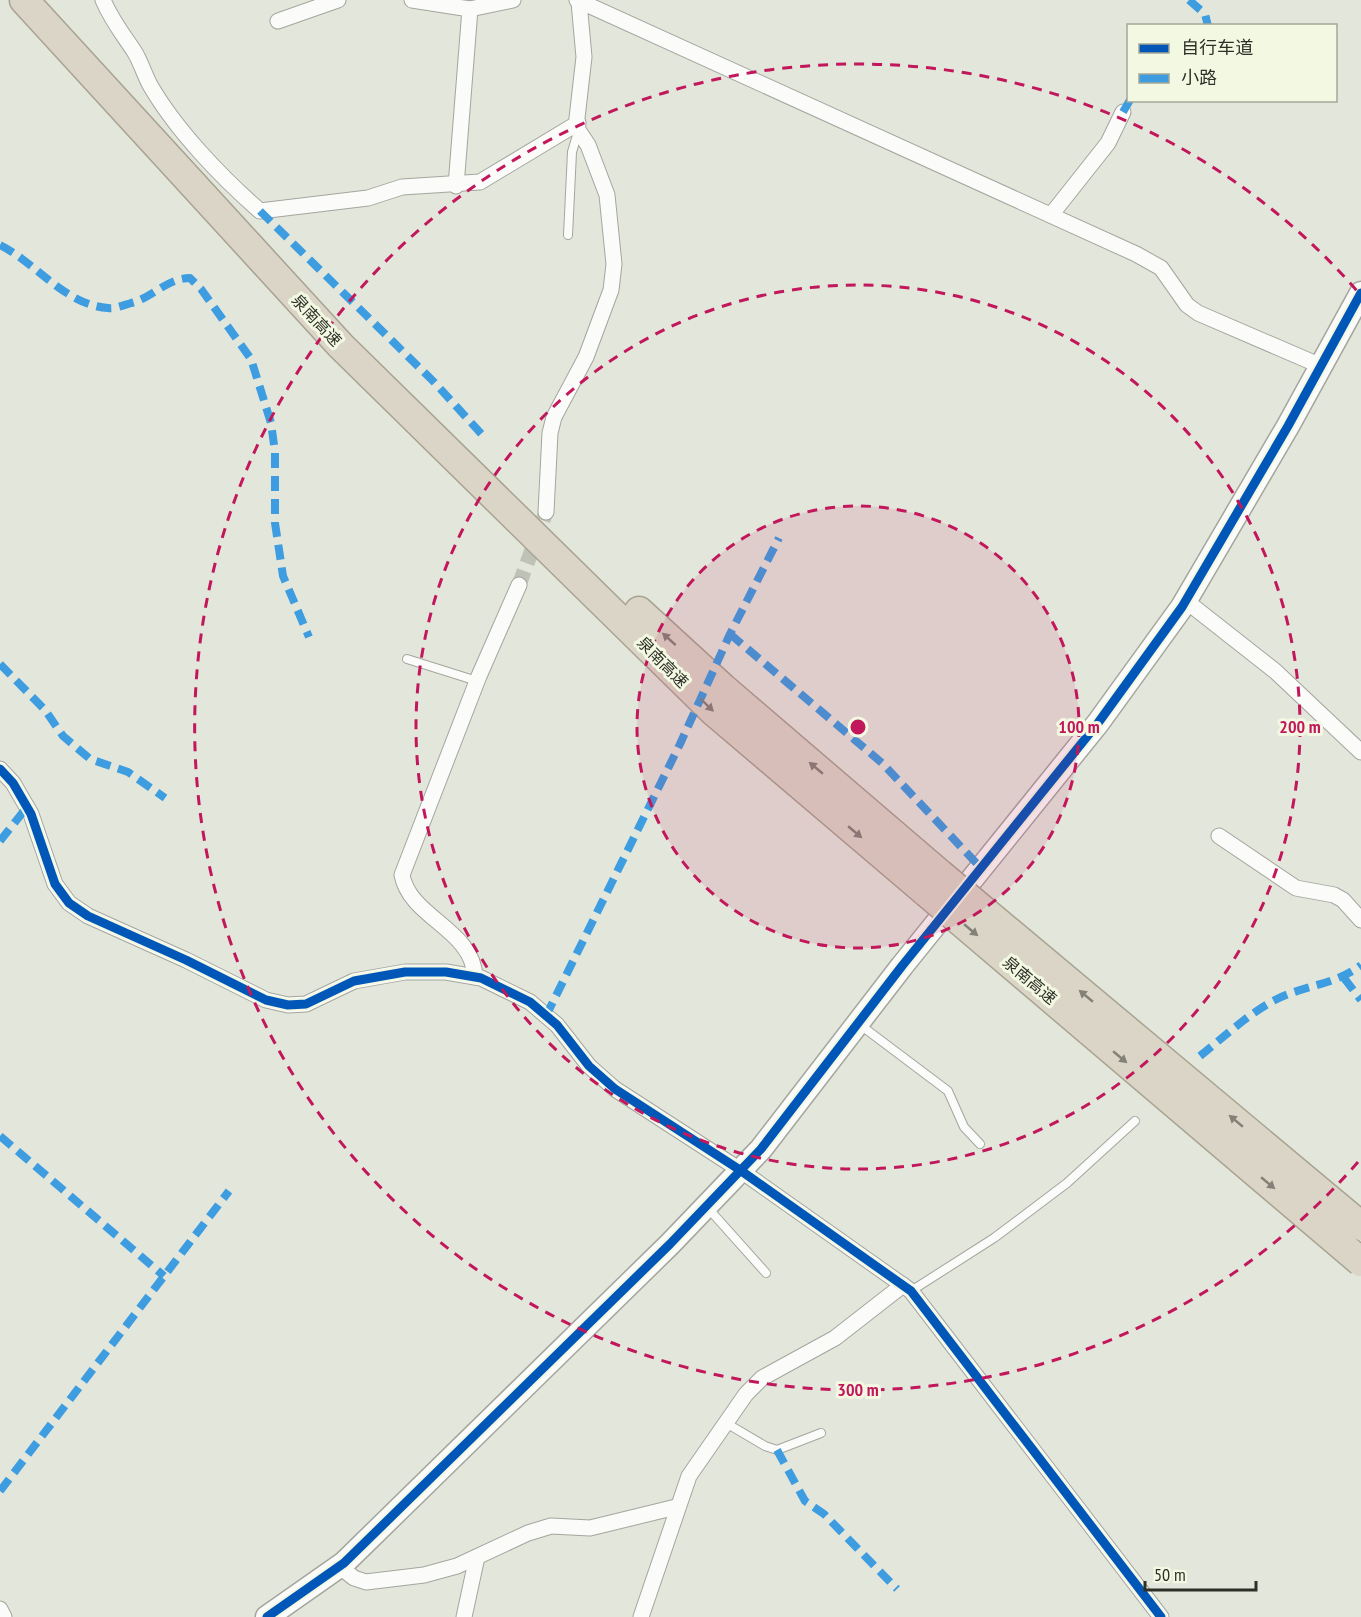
<svg xmlns="http://www.w3.org/2000/svg" width="1361" height="1617" viewBox="0 0 1361 1617" font-family="'PT Sans Narrow','Noto Sans SC',sans-serif">
	<style>
		.lines { fill: none; stroke-linecap: round; stroke-linejoin: round }
		.street-tunnel { stroke: #bfc2b7; stroke-width: 15; stroke-dasharray: 15 8; stroke-linecap: butt }
		.lane-casing { stroke: #a4a69e; stroke-width: 10 }
		.street-casing { stroke: #a4a69e; stroke-width: 17 }
		.secondary-casing { stroke: #a4a69e; stroke-width: 25 }
		.highway-casing { stroke: #a8a390; stroke-width: 31 }
		.lane { stroke: #fbfbfa; stroke-width: 8 }
		.street { stroke: #fbfbfa; stroke-width: 15 }
		.secondary { stroke: #fbfbfa; stroke-width: 22 }
		.highway { stroke: #dad5c7; stroke-width: 28 }
		.highway-bridge-casing { stroke: #a8a390; stroke-width: 31; stroke-linecap: butt }
		.highway-bridge { stroke: #dad5c7; stroke-width: 28 }
		.quiet { stroke: #3d9de0; stroke-width: 8; stroke-dasharray: 15 8; stroke-linecap: butt }
		.cycleway-casing { stroke: #f3f8e3; stroke-width: 13 }
		.cycleway { stroke: #0057b8; stroke-width: 9 }
		.oneway { fill: #848278 }
		.ring { fill: none; stroke: #c2185b; stroke-width: 3; stroke-dasharray: 10 8 }
		.labels { text-anchor: middle; dominant-baseline: central; stroke-width: 6; stroke-linejoin: round; paint-order: stroke }
		.street-label { font-size: 16px; fill: #2e3028; stroke: #f3f8e3 }
		.centre { fill: #c2185b; stroke: #f3f8e3; stroke-width: 3 }
		.ring-label { font-size: 18px; text-anchor: middle; font-weight: bold; fill: #c2185b; stroke: #f3f8e3; stroke-width: 6; stroke-linejoin: round; paint-order: stroke }
	</style>
	<rect width="100%" height="100%" fill="#e3e6db"/>
	<g class="lines">
		<polyline class="street-tunnel" points="519,585 546,512"/>
		<g class="lane-casing">
			<g id="lane">
				<polyline points="568,235 572,152 578,132"/>
				<polyline points="407,659 477,681"/>
				<polyline points="859,1024 948,1091 964,1127 980,1144"/>
				<polyline points="707,1207 766,1273"/>
				<polyline points="911,1291 994,1238 1067,1183 1135,1121"/>
				<polyline points="726,1423 765,1446 777,1450 821,1433"/>
			</g>
		</g>
		<g class="street-casing">
			<g id="street">
				<path d="M103 0C112 21 122 33 134 51 141 62 144 74 150 85 176 130 221 177 260 211L368 198 402 187 480 182 578 123"/>
				<polyline points="412,0 470,9 513,0"/>
				<polyline points="577,0 1136,254 1161,268 1187,305 1198,313 1321,366"/>
				<polyline points="278,21 338,0"/>
				<polyline points="456,186 470,9"/>
				<polyline points="1051,215 1108,143 1123,112"/>
				<polyline points="546,512 550,433 554,417 586,357 611,290 614,264 607,195 588,145 578,130 577,118 584,57 579,2"/>
				<polyline points="1186,601 1275,671 1361,752"/>
				<polyline points="0,769 13,783 31,814 55,884 69,903 88,916 186,960 266,1000 288,1005 306,1004 354,981 405,972 446,972 481,978 530,1002 557,1025 589,1066 615,1089 740,1170 911,1291 1161,1617"/>
				<polyline points="1219,836 1296,888 1334,895 1343,900 1361,920"/>
				<path d="M475 977C473 929 410 918 402 875L479 676 519 585"/>
				<polyline points="339,1566 354,1578 366,1582 424,1575 457,1566 528,1533 551,1526 590,1528 676,1507"/>
				<polyline points="0,1609 4,1617"/>
				<polyline points="464,1617 477,1557"/>
				<polyline points="641,1617 689,1476 746,1394 762,1378 835,1338 903,1285"/>
			</g>
		</g>
		<g class="secondary-casing">
			<polyline id="secondary" points="267,1617 344,1563 670,1244 761,1149 902,966 1098,723 1182,607 1288,426 1361,293"/>
		</g>
		<g class="highway-casing">
			<g id="highway">
				<polyline points="24,0 341,346 713,711 927,893"/>
				<polyline points="639,611 723,688 940,874"/>
			</g>
		</g>
		<use href="#lane" class="lane"/>
		<use href="#street" class="street"/>
		<use href="#secondary" class="secondary"/>
		<use href="#highway" class="highway"/>
		<g class="highway-bridge-casing">
			<g id="highway-bridge">
				<polyline points="940,874 1361,1226"/>
				<polyline points="927,893 1361,1262"/>
			</g>
		</g>
		<use href="#highway-bridge" class="highway-bridge"/>
		<g class="quiet">
			<polyline points="1189,0 1205,14 1208,26"/>
			<polyline points="1123,112 1130,100"/>
			<polyline points="260,211 434,382 486,439"/>
			<path d="M0 245C36 263 65 305 108 308 115 309 124 305 131 303 152 298 167 278 190 278L201 289 251 359 271 423 275 452V523L283 576 309 637"/>
			<polyline points="730,634 882,763 981,868"/>
			<polyline points="0,664 45,710 63,736 90,759 128,772 165,798"/>
			<polyline points="0,841 27,807"/>
			<polyline points="1344,978 1361,1000"/>
			<polyline points="546,1016 680,744 730,634 779,538"/>
			<path d="M1200 1056C1224 1037 1248 1014 1275 1000 1304 985 1336 985 1361 965"/>
			<polyline points="0,1136 164,1276"/>
			<polyline points="777,1450 805,1501 824,1514 897,1589"/>
			<polyline points="0,1491 229,1191"/>
		</g>
		<g class="cycleway-casing">
			<g id="cycleway">
				<polyline points="0,769 13,783 31,814 55,884 69,903 88,916 186,960 266,1000 288,1005 306,1004 354,981 405,972 446,972 481,978 530,1002 557,1025 589,1066 615,1089 740,1170 911,1291 1161,1617"/>
				<polyline points="267,1617 344,1563 670,1244 761,1149 902,966 1098,723 1182,607 1288,426 1361,293"/>
			</g>
		</g>
		<use href="#cycleway" class="cycleway"/>
	</g>
	<defs><path id="oneway-solid" d="M-6-.8H1V-3.2L6.5 0L1 3.2V.8H-6Z" transform="scale(1.5)"/></defs>
	<g class="oneway">
		<use href="#oneway-solid" transform="translate(669 639) rotate(-138)"/>
		<use href="#oneway-solid" transform="translate(707 705) rotate(44)"/>
		<use href="#oneway-solid" transform="translate(816 768) rotate(-140)"/>
		<use href="#oneway-solid" transform="translate(855 832) rotate(40)"/>
		<use href="#oneway-solid" transform="translate(971 930) rotate(40)"/>
		<use href="#oneway-solid" transform="translate(1086 996) rotate(-140)"/>
		<use href="#oneway-solid" transform="translate(1120 1057) rotate(40)"/>
		<use href="#oneway-solid" transform="translate(1236 1121) rotate(-140)"/>
		<use href="#oneway-solid" transform="translate(1268 1183) rotate(40)"/>
	</g>
	<circle cx="858" cy="727" r="221" fill="#c2185b" fill-opacity=".12"/>
	<g class="ring">
		<circle cx="858" cy="727" r="221"/>
		<circle cx="858" cy="727" r="442"/>
		<path d="M1358 1162A663 663 0 1 1 1358 292"/>
	</g>
	<g class="labels">
		<g class="street-label">
			<text transform="translate(317 320) rotate(47)">泉南高速</text>
			<text transform="translate(663 662) rotate(45)">泉南高速</text>
			<text transform="translate(1030 980) rotate(40)">泉南高速</text>
		</g>
	</g>
	<circle cx="858" cy="727" r="9" class="centre"/>
	<g class="ring-label">
		<text x="1079" y="733">100 m</text>
		<text x="1300" y="733">200 m</text>
		<text x="858" y="1396">300 m</text>
	</g>
	<rect x="1127" y="24" width="210" height="78" fill="#f3f8e3" stroke="#a4a898" stroke-width="1.5"/>
	<rect x="1139" y="44" width="30" height="9" fill="#0057b8" stroke="#a4a898" stroke-width="1.5"/>
	<text x="1181" y="54" font-size="18" fill="#2e3028">自行车道</text>
	<rect x="1139" y="74" width="30" height="9" fill="#3d9de0" stroke="#a4a898" stroke-width="1.5"/>
	<text x="1181" y="84" font-size="18" fill="#2e3028">小路</text>
	<path d="M1145 1581v9h111v-9" fill="none" stroke="#2e3028" stroke-width="3"/>
	<text x="1154" y="1581" font-size="18" fill="#2e3028" stroke="#f3f8e3" stroke-width="4.5" paint-order="stroke">50 m</text>
</svg>
